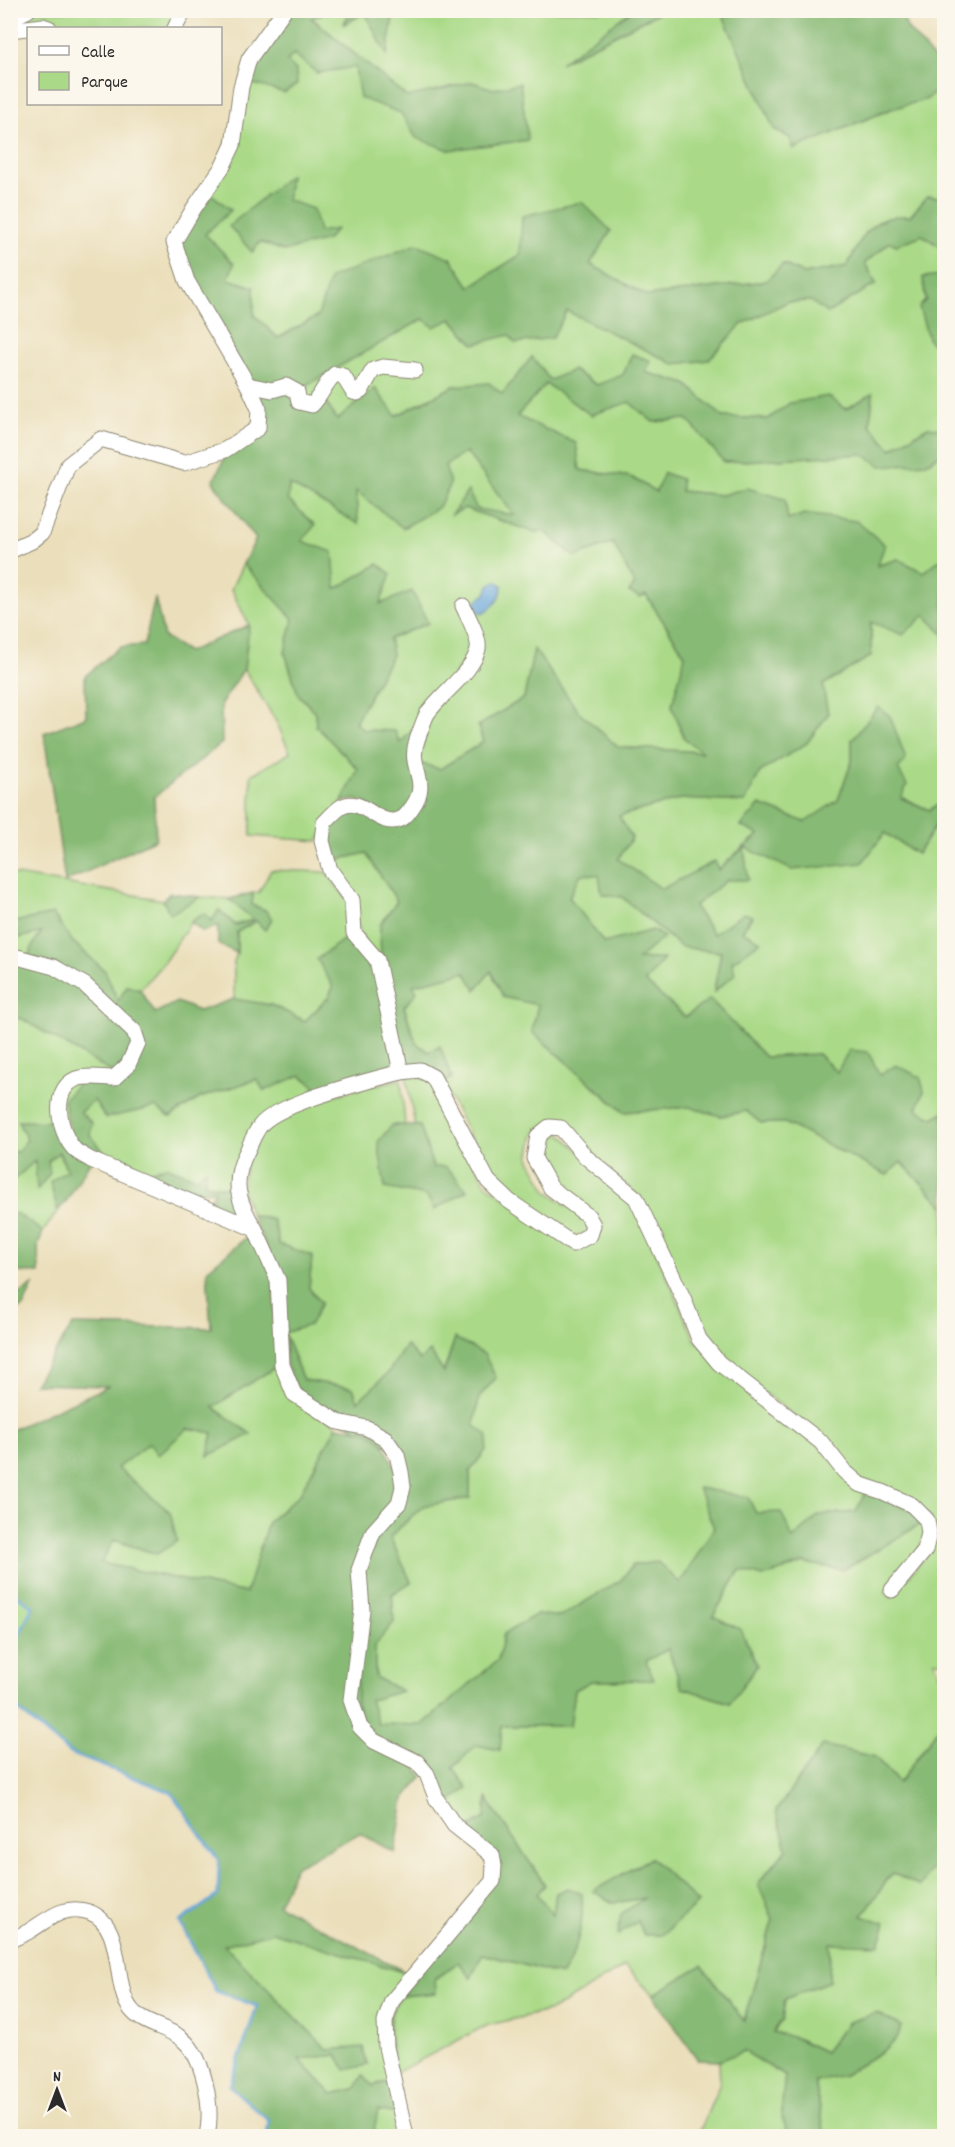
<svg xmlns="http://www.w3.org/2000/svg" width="955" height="2147" viewBox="0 0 955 2147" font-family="Dekko,sans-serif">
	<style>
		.green { fill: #aada88; stroke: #6a825a; stroke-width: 1.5; fill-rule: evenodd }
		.forest { fill: #87ba74; stroke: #597250; stroke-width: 1.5 }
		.water { fill: #66a6d9; stroke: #486882; stroke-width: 1.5 }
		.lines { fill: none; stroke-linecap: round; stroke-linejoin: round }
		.stream { stroke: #66a6d9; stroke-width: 3 }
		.minor-casing { stroke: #8b8573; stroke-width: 17 }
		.minor { stroke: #fff; stroke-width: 15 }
	</style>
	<rect width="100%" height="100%" fill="#fbf7ec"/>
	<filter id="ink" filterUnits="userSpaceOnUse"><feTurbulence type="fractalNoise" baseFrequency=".0167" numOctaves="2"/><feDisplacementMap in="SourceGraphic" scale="12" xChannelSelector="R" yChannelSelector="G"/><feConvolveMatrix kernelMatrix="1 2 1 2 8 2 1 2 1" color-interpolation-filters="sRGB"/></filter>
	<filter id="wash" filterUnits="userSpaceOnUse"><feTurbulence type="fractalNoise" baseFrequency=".008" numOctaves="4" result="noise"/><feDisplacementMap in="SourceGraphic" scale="24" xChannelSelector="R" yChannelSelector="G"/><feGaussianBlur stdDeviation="1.35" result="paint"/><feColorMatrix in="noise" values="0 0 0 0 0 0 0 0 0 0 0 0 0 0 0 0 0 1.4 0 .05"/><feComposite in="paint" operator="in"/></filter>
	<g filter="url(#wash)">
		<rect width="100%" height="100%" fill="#ebdfbb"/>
		<g class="green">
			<polygon points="10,11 180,11 170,28 58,28 43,22 17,26"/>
			<path d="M333 11H351L345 24 365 13 387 54 393 17 388 11H631L564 60 662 11H721L774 129 790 138 794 149 891 109 927 99 944 84V198L928 196 910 216C869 214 864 235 847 266L804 274 783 264 766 281 647 296 590 264 520 255 470 287 451 258 318 316 278 338 254 315V287L227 279 205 234 231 210 210 193 247 82 287 61 294 54 317 73 355 66 360 97 402 113 493 89 472 82 407 98 311 17ZM290 177 287 200 319 232 336 230 284 251 260 242 253 252Z"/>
			<polygon points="922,235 944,249 944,275 923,278 929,341 944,352 944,429 928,427 891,449 870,425 873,394 845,409 790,403 768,419 723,417 686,384 645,372 633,354 623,375 597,385 573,370 550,381 502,394 454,386 395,416 336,420 313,409 300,388 423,319 452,319 474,344 509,335 566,310 674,364 708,360 742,324 787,302 811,301 827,313 876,284 865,263 890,242 897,245"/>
			<polygon points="546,384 591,415 629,402 653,422 687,419 725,462 863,454 926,463 944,452 944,557 923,572 898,559 876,566 788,521 747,488 722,495 681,491 656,492 631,477 579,470 517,416"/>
			<polygon points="466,452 515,515 464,508 533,532 544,531 575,557 613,543 635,585 630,591 646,595 685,655 672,706 703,752 618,748 578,711 534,650 524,698 478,726 483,742 440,769 418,763 430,717 473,648 419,724 400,743 394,731 364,730 355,723 392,655 389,639 428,623 336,589 301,541 288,500 289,483 358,523 355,490 445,465"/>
			<polygon points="243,564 294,619 285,653 298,694 315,712 316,726 358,769 342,802 318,841 251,836 251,775 290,753 277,723 244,669 249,625 231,589"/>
			<polygon points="925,614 944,635 944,801 929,810 901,797 852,740 852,761 838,800 805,823 760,806 759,834 744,847 885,833 917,854 939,820 944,819 944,1112 933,1118 916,1109 924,1091 880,1075 837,1072 818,1054 765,1057 710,1000 685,1017 645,982 663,959 638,959 663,937 653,930 604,943 569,897 581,874 600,875 602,894 622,897 681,947 721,952 714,990 732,962 742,931 752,917 744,913 713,934 694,906 727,880 743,847 718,870 714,862 662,889 618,859 619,816 681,799 745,802 760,772 807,743 828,714 822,685 870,656 871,622"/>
			<polygon points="366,853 398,901 380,925 381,960 365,943 332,861"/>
			<polygon points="271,870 326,872 348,901 350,935 318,959 333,987 328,998 305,1021 271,1005 234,999 234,962 237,953 237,932 256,921 265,910 252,905 253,893 259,892"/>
			<polygon points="10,874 163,900 170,913 200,897 229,899 255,919 235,925 219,910 212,921 204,913 191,922 164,962 140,990 127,986 118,1002 105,971 72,941 53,914 15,922 11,926"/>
			<polygon points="43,932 29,956 11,951 10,940"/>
			<path d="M490 970 504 997 538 1004 532 1032 623 1112 689 1107 721 1116 746 1111 761 1123H785L887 1175 900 1161 944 1206V1661H934L944 1683V1720L899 1783 875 1757 823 1745 776 1811 787 1849 758 1884 773 1919 744 2021 702 1966 653 1995 625 1966 552 2010 485 2026 396 2073C390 2047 383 2018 401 1996L435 1993V1979L459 1962 471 1978 482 1954 561 1975C577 1951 584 1923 582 1895L568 1888 556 1893 553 1916 537 1894 545 1885 487 1800 485 1818 465 1830 457 1822 446 1805 467 1788 453 1768 476 1745 500 1750 502 1726H570L575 1690 591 1681 653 1680 645 1661 668 1649 682 1688 730 1703 757 1666 741 1630 713 1616 740 1570 763 1577 804 1563 843 1570 924 1522C928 1551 902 1572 885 1593L891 1598 929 1552 933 1534 931 1518 914 1502 885 1488 860 1481 847 1469 824 1439 722 1360 703 1337 688 1298 639 1196 588 1154 563 1124 548 1123 534 1134 529 1158 547 1191 585 1219 589 1226 587 1232 573 1239 511 1198 492 1178 442 1083 451 1077 440 1047 429 1052 416 1043 404 1006 417 992 412 985 466 972 476 990ZM651 1858 698 1903 662 1935H644L638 1921 618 1934 621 1914 647 1898 613 1903 594 1891Z"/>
			<polygon points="21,1018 113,1073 61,1122 18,1122 27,1140 17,1153 11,1151 11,1020"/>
			<polygon points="300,1075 315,1086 307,1097 258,1122 230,1188 205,1184 206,1170 196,1178 166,1166 148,1172 123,1157 113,1163 90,1135 80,1112 94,1100 106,1118 156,1107 170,1117 200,1098 257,1079"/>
			<polygon points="406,1075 430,1080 485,1183 572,1248 597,1225 554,1186 538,1157 541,1138 559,1132 633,1200 695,1340 818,1445 866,1491 856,1512 819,1515 793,1540 756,1513 699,1489 714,1528 680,1584 633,1565 621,1580 560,1618 537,1614 504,1634 498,1660 422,1725 378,1724 369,1700 401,1691 375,1677 375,1645 394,1622 392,1594 411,1582 390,1537 423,1506 470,1498 470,1471 486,1450 474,1425 479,1397 496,1378 455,1338 443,1373 430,1352 420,1360 406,1346 388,1373 358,1402 353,1388 303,1380 284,1333 309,1288 312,1256 279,1244 273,1220 251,1215 242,1188 246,1162 263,1127 291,1110 335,1095 401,1079 405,1125 392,1125 434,1210 467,1191 433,1167 420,1126 415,1126"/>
			<polygon points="58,1152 67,1170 50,1182 58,1211 43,1232 16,1213 11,1219 11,1182 35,1160 38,1189 48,1162"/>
			<polygon points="277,1366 337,1426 299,1495 268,1522 247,1593 100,1563 113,1540 157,1554 169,1512 117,1468 149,1443 158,1455 188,1428 213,1433 208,1455 250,1434 212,1407"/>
			<polygon points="11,1591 33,1606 11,1654"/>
			<polygon points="944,1853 944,2136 825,2136 815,2081 844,2075 898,2036 901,2026 848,2022 825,2052 796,2038 773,2032 782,2020 785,1999 829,1981 830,1943 862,1916 892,1873 920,1886"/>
			<polygon points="273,1932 409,1974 389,1999 390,2081 332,2094 298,2059 337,2055 346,2069 367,2065 328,2050 223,1945"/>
			<polygon points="744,2051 785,2076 781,2114 789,2136 698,2136 720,2083 719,2061"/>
			<polygon points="377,2110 397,2114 400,2136 377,2136 374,2131"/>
		</g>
		<g class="forest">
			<polygon points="289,11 333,11 311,18 407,97 472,82 493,89 520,83 528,140 449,150 416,138 401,113 360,98 355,67 317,73 294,54 287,61 296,70 297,84 284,93 247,82 253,61"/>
			<polygon points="351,11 388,11 393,17 387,55 365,13 343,24"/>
			<polygon points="631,11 662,11 560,63"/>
			<polygon points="721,11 901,11 907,28 944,70 944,84 927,99 891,109 794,149 790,138 774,129"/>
			<polygon points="290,175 287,200 313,209 319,232 336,229 327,240 284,251 260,242 252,252 229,226"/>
			<path d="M210 193 231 210 205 234 234 264 228 279 254 287V315L278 338 318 316 330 278 417 244 451 258 470 287 520 255 522 216 582 202 611 231 590 264 647 296 766 281 783 264 804 274 847 266C864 235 870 214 910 216L928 196 944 198V249L922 235 897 245 890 242 865 263 876 284 827 313 811 301 787 302 742 324 708 360 674 364 567 311 552 338 515 343 509 335 474 344 452 319 434 327 423 319 300 389 251 381 191 279 179 242Z"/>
			<polygon points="944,275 944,352 929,341 919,307 926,300 923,277"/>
			<path d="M632 354 651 361 645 372 686 384 723 417 768 419 790 403 828 396 846 409 873 393 870 425 891 449 928 427 944 429V452L926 463 881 466 863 454 724 462 687 419 653 422 629 402 591 415 546 384 517 416 576 443 580 470 631 477 656 492 664 473 681 479V491L722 495 747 488 785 499 788 520 804 514 856 521 885 545 877 566 898 559 923 572 944 557V635L925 615 903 635 871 622V656L823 685 828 714 807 743 760 772 745 802 680 799 619 816 632 838 618 859 662 889 715 861 718 870 759 835 741 826 760 805 805 822 838 800 852 761V740L878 707 890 716 906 759 898 769 907 785 901 798 929 810 944 801V819L939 820 917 854 885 833 862 863 792 870 744 847 748 880H727L694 906 713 934 744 913 752 916 742 931 761 941 732 962 735 974 714 992 721 952 681 947 622 897 602 894 599 875 581 874 569 897 604 943 653 930 664 937 638 959H664L645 982 685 1017 710 999 765 1057 818 1054 837 1072 849 1050 868 1052 880 1075 896 1065 920 1077 924 1091 917 1109 933 1118 944 1112V1206L901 1162 887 1175 785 1123H761L746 1111 721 1116 689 1107 624 1112 532 1032 538 1005 503 997 491 971 476 990 465 972 413 985 417 992 404 1007 416 1043 429 1052 440 1046 452 1078 442 1083C431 1067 423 1066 405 1067L381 960 380 925 397 901 366 853 332 861 326 841 327 825C335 818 343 807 355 809 366 810 376 822 388 824 407 828 427 803 426 785 425 778 420 769 418 763L440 769 483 742 478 726 524 698 534 649 578 711 618 747 702 752 684 738 672 706 685 655 646 595 640 598 629 592 635 585 613 543 575 557 544 531 533 532 465 508 451 515 468 491 477 509 514 515 466 452 445 465 450 484 439 507 403 528 356 491 358 524 289 484 288 500 315 525 302 541 333 552 336 589 378 564 391 574 380 604 412 591 428 623 389 639 392 655 355 722 364 730 395 731 400 743 419 724C415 736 411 746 410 759 410 769 416 777 417 786 418 797 405 816 393 817 379 818 369 801 356 800 351 800 346 801 342 802L358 769 316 726 315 712 298 694 285 653 293 619 243 564 256 539 213 482 226 455 262 430 264 407 255 391 272 394 285 391 294 395 295 406 313 409 324 399 337 420 375 388 396 416 454 386 489 383 502 394 532 357 550 380 573 370 597 385 623 375Z"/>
			<polygon points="155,598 164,637 188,652 249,625 244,669 221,704 222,743 154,797 156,839 65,882 44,733 86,717 85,676 120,647 144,645"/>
			<polygon points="170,893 200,897 170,914 163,900"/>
			<polygon points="253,893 252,905 265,910 272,919 265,930 256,921 237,932 237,953 218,944 218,926 203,932 191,922 204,913 212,921 219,910 235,925 254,920 229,899"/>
			<polygon points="53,914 72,941 105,971 118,1001 127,986 140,990 155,1013 177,1002 199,1011 234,999 271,1005 305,1021 328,998 333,987 317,959 350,935 374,963 397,1069 307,1097 315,1086 301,1075 264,1091 257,1079 200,1098 170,1117 155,1107 106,1118 94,1100 80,1112 92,1123 90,1135 113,1163 123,1157 148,1172 166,1166 196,1178 206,1169 205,1184 230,1188 230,1175 237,1170 245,1220 207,1205 215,1191 177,1193 77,1147 70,1134 64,1099 79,1083 116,1081 137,1028 29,956 35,941 42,932 11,940 10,926 15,922"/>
			<path d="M10 959C24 963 38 965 51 970 85 983 112 1015 134 1043L125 1063 113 1073 21 1018 11 1020Z"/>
			<polygon points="18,1121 61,1122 91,1160 67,1200 58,1211 50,1182 67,1170 59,1152 48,1161 50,1173 37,1190 35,1161 11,1182 11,1151 17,1152 27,1140"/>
			<polygon points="392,1125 420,1126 433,1167 446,1167 467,1190 434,1210 427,1196 385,1188 378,1142"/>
			<polygon points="16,1213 43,1232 38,1246 39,1273 14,1272 11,1257 10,1219"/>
			<polygon points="251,1215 273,1220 279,1244 312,1256 309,1288 321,1303 310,1325 284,1333 303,1380 353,1388 358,1401 388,1373 406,1345 420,1360 430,1351 444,1373 455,1338 484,1354 496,1378 479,1397 474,1425 488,1436 486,1450 470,1471 470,1498 423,1506 390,1537 411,1582 392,1594 394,1622 375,1645 375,1677 402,1691 370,1700 378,1724 422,1725 498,1660 504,1634 537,1614 560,1617 621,1580 633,1565 658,1562 680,1583 714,1528 698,1488 748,1497 756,1513 781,1512 793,1539 819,1515 856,1512 866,1491 909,1508 924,1522 843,1570 804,1563 763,1577 740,1570 713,1616 741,1630 757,1666 730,1703 682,1688 668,1649 646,1661 654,1680 591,1681 575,1690 570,1726 502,1726 500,1750 476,1745 453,1768 468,1788 446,1805 430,1772 376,1737 363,1724 355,1700 363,1570 377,1535 403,1505 401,1453 339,1419 297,1391 286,1364 282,1279"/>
			<polygon points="253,1232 274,1281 277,1366 213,1407 251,1434 208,1456 213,1433 188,1428 158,1455 149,1443 117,1468 170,1512 177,1541 157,1554 114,1540 101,1563 246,1593 268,1522 299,1495 337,1426 366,1431 382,1441 398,1473 396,1501 361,1551 356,1729 414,1765 423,1776 404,1799 395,1853 360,1833 296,1866 278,1905 409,1974 273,1932 224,1945 328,2050 363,2047 367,2065 346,2070 337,2055 299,2059 332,2094 355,2089 363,2075 373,2086 390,2081 397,2114 378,2110 374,2131 377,2136 267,2136 269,2121 230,2086 257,2006 216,1991 180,1922 218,1895 219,1861 171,1792 70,1753 11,1703 10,1654 33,1606 11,1591 11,1430 109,1386 34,1384 73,1325 211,1328 207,1270"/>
			<polygon points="33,1285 24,1306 11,1314 11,1300"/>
			<polygon points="944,1720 944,1828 930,1838 944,1848 944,1853 920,1886 892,1873 862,1916 886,1923 879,1945 830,1943 829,1981 785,1999 782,2020 773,2032 796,2038 825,2052 848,2022 877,2013 901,2026 898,2036 886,2049 844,2075 815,2081 825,2136 789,2136 781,2114 785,2076 744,2051 719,2061 698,2060 653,1995 702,1965 744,2021 773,1919 758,1884 787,1849 776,1811 823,1745 875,1757 899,1783"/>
			<path d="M487 1799 545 1885 537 1894 553 1915 556 1893 568 1888 582 1894C584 1923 577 1951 562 1975L482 1954 471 1978 459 1962 435 1978 436 1993 401 1996 498 1867 465 1830 485 1818Z"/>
			<polygon points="651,1858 698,1903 662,1935 644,1935 638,1921 618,1935 621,1914 645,1898 613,1903 593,1891"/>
		</g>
		<path class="water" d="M496 581 502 585C503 597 492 610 481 613L475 607V602L486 594 489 585Z"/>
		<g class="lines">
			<g class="stream">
				<polyline points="10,1591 33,1606 10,1654"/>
				<polyline points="10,1703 70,1753 171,1792 219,1861 218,1895 180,1922 216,1991 257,2006 230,2086 269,2121 267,2136"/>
			</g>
		</g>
	</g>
	<g filter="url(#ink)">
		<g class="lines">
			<g class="minor-casing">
				<g id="minor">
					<polyline points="10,19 28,10"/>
					<polyline points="175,28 184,10"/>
					<polyline points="10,30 43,26 49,28"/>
					<path d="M248 385 272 390 286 386 297 392 299 402 312 405C322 395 325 383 335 374L343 376 353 392 357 393 361 391 373 370 383 367 415 370"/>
					<polyline points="10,551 32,541 42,533 68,465 101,439 184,463 225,450 258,428 259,409 248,385 187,281 174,242 194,208 223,166 233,145 241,87 249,59 284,10"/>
					<path d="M10 955 54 967 85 985 134 1031 138 1043 128 1065 114 1078C103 1078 86 1075 76 1079 50 1090 59 1134 75 1150 80 1154 86 1157 91 1160L255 1229 278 1280 282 1365 294 1394 338 1422 367 1428 385 1438 397 1455 401 1472 403 1487 399 1503 373 1532 359 1570 362 1610 351 1700 360 1727 374 1741 417 1762 427 1774 437 1800 454 1825 492 1855 494 1866 493 1881 392 2001 385 2022 386 2047 406 2136"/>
					<path d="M401 1072 377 960 354 933 352 900 330 870 322 841 324 823C329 818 335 811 341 807 362 794 379 830 401 819 406 817 410 810 413 806 431 780 407 768 417 740 420 732 423 722 427 714 440 694 473 672 478 649 480 638 468 617 463 606"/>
					<path d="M255 1229C238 1202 231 1182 247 1151 251 1143 254 1134 260 1126 276 1103 371 1080 401 1072L420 1070 433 1077 488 1181 509 1201 573 1244 590 1235 593 1225 588 1216 551 1188 534 1158 538 1136 549 1127 561 1128 586 1157 636 1198 684 1300 699 1339 719 1363 821 1442 844 1471 859 1484 883 1492 912 1505 927 1520 929 1533 925 1550 892 1590"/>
					<path d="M10 1940C17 1937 25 1934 31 1930 50 1918 65 1904 89 1912 123 1924 114 1975 126 2001 136 2024 160 2024 178 2036 205 2053 213 2108 207 2136"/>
				</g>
			</g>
			<use href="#minor" class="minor"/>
		</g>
	</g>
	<rect width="955" height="2147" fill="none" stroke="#fbf7ec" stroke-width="36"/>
	<rect x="27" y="27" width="195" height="78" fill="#fbf7ec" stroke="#a8a59f" stroke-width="1.5"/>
	<rect x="39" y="46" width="30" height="9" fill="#ffffff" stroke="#a8a59f" stroke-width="1.5"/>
	<text x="81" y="57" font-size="18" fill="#2b2b2b">Calle</text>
	<rect x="39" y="72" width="30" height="18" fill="#aada88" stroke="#a8a59f" stroke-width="1.5"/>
	<text x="81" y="87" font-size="18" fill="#2b2b2b">Parque</text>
	<g transform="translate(57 2090)" stroke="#fbf7ec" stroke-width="4.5" paint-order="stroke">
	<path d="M0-4.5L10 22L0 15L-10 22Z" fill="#2b2b2b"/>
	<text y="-9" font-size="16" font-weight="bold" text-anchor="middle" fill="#2b2b2b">N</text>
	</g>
</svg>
